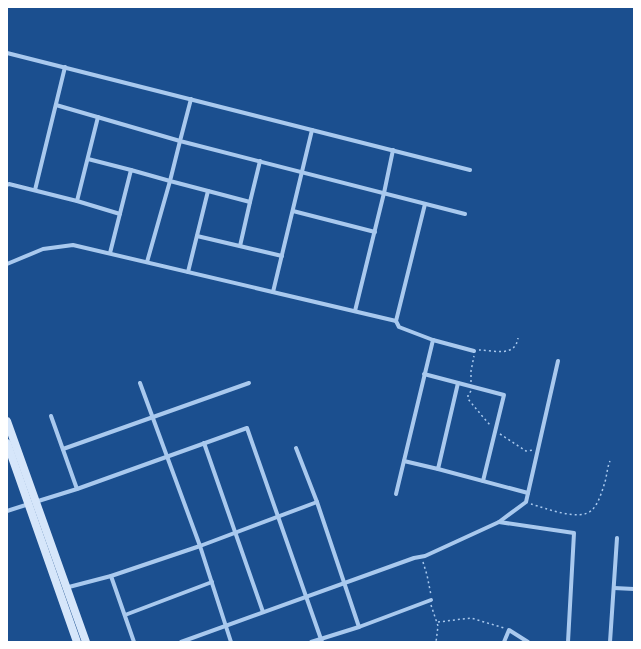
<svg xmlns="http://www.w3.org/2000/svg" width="641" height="649" viewBox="0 0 641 649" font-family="'Golos Text',sans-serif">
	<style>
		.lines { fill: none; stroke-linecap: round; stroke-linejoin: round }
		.path { stroke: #a9c9ee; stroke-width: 1.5; stroke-dasharray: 2 3; stroke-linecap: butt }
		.street { stroke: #a9c9ee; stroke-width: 4 }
		.secondary { stroke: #d6e6fa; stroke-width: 8 }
	</style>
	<rect width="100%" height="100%" fill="#1b4f8f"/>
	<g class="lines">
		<g class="path">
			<path d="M479 350C493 350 515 358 518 338"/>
			<polyline points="471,382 471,371 474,356"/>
			<polyline points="471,391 468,395 468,399 483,417 491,426"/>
			<polyline points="500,434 526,451 533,450"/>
			<path d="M531 504C545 508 580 522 592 510 599 503 602 491 605 482 607 475 607 468 610 461"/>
			<polyline points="423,562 427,575 431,595"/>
			<polyline points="431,605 438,626 436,642"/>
			<polyline points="438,622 471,618 504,628"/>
		</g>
		<g class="street">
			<polyline points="7,53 470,170"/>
			<polyline points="191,99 180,141 465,214"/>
			<polyline points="56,105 180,141 170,181 250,202 260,161"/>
			<polyline points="98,117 77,201 120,214"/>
			<polyline points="88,159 131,170"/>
			<polyline points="7,185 9,184 77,201"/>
			<polyline points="35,190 65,67"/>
			<polyline points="425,204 396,321 399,327 433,340 474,351"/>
			<polyline points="293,211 375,232"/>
			<polyline points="197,236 282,256"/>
			<polyline points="240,246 250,202"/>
			<polyline points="110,253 131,170 170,181 147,262"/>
			<polyline points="7,264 43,249 73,245 396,321"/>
			<polyline points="188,272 208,191"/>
			<polyline points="273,292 312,130"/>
			<polyline points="355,311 384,193 393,150"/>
			<polyline points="424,374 504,395 483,481"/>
			<polyline points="140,383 200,546 317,502"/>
			<polyline points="51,416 77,489"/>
			<polyline points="204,443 263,612"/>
			<polyline points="296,448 317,502 359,627"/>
			<polyline points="63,449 249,383"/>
			<polyline points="404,461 438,469 458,383"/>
			<polyline points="438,469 528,493"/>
			<polyline points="396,494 433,340"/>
			<polyline points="35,502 77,489 247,428 322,642"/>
			<polyline points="7,511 29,504"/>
			<polyline points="499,522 574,533 568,642"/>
			<polyline points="111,576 134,642"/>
			<polyline points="65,588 111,576 200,546 231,642"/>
			<polyline points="614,588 634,589"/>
			<polyline points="125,615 212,582"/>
			<polyline points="181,642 414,558 425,556 499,522 526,502 558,361"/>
			<polyline points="311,642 359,627 431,600"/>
			<polyline points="504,642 509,630 528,642"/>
			<polyline points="610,642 617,538"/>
		</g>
		<g class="secondary">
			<polyline points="7,421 86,642"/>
			<polyline points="7,443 77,642"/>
		</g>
	</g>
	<rect width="641" height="649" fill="none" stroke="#ffffff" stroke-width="16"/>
</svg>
